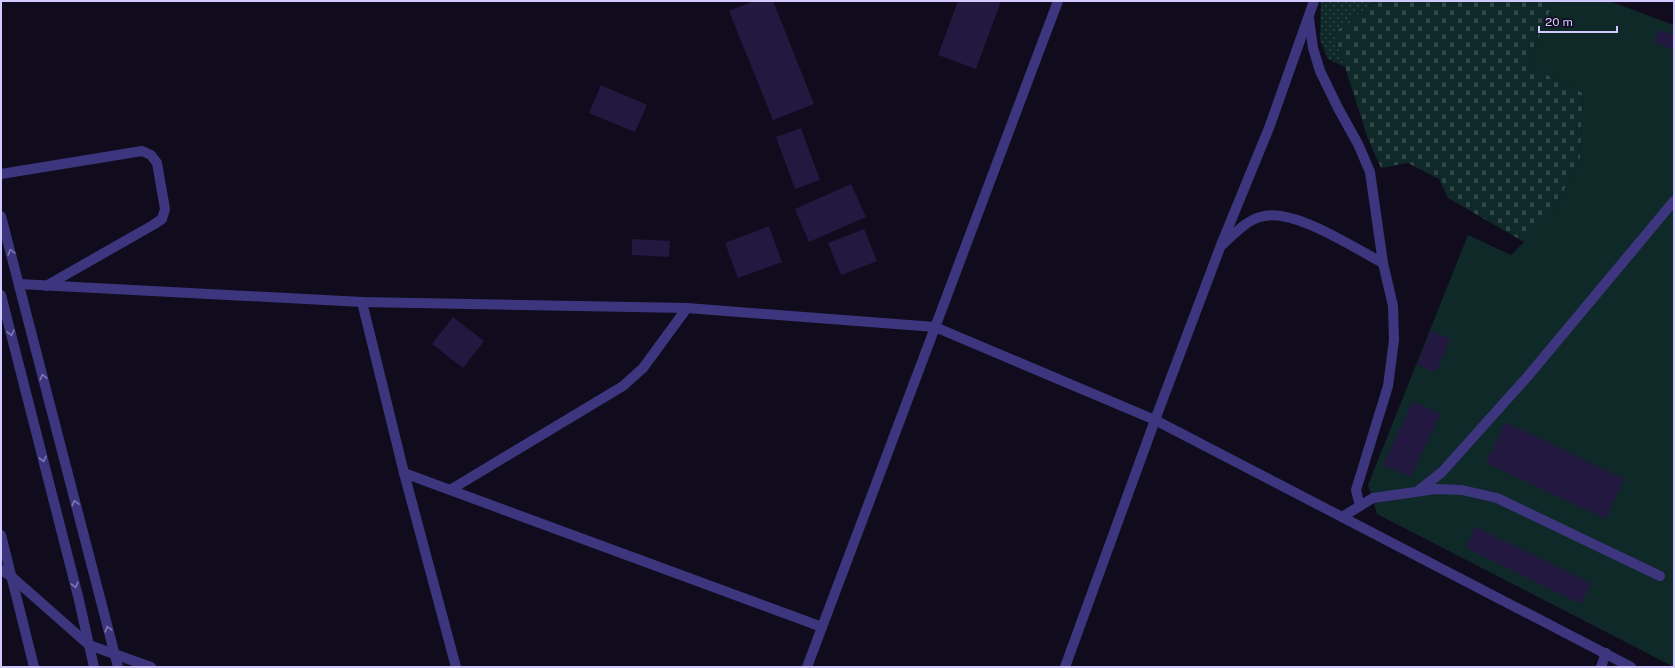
<svg xmlns="http://www.w3.org/2000/svg" width="1675" height="668" viewBox="0 0 1675 668" font-family="'Public Sans',sans-serif">
	<style>
		.grass { fill: url(#grass-dots) }
		.cemetery { fill: url(#cemetery-stones) }
		.pitch { fill: #0f2828 }
		.building { fill: #221840 }
		.lines { fill: none; stroke-linecap: round; stroke-linejoin: round }
		.minor { stroke: #3d367e; stroke-width: 10 }
		.oneway { stroke: #8078b8 }
	</style>
	<defs>
		<pattern id="grass-dots" width="8" height="8" patternUnits="userSpaceOnUse"><rect width="8" height="8" fill="#0f2828"/><path d="M2 2h.1M6 6h.1" fill="none" stroke="#314648" stroke-width="1.8" stroke-linecap="round"/></pattern>
		<pattern id="cemetery-stones" width="16" height="16" patternUnits="userSpaceOnUse"><rect width="16" height="16" fill="#0f2828"/><path d="M2 7V4a2 2 0 0 1 4 0v3zM10 15v-3a2 2 0 0 1 4 0v3z" fill="#314648"/></pattern>
	</defs>
	<rect width="100%" height="100%" fill="#100c1e"/>
	<polygon class="grass" points="1321,1 1375,1 1334,33 1345,67 1328,59 1320,40"/>
	<polygon class="cemetery" points="1375,1 1554,1 1528,65 1583,93 1580,160 1552,214 1524,242 1448,198 1439,179 1408,163 1381,168 1368,139 1334,33"/>
	<polygon class="pitch" points="1554,1 1609,1 1674,25 1674,667 1377,514 1368,485 1468,235 1511,255 1552,214 1580,160 1583,93 1528,65"/>
	<g class="building">
		<polygon points="754,1 773,1 814,104 773,120 729,11"/>
		<polygon points="958,1 1001,1 976,69 938,55"/>
		<polygon points="1659,30 1674,35 1674,50 1654,42"/>
		<polygon points="601,85 647,105 635,132 589,113"/>
		<polygon points="801,128 820,180 795,189 776,137"/>
		<polygon points="851,184 866,217 809,242 795,209"/>
		<polygon points="769,226 782,262 738,278 725,243"/>
		<polygon points="864,229 877,261 841,275 828,243"/>
		<polygon points="632,239 670,241 669,257 632,255"/>
		<polygon points="453,317 484,341 463,368 432,344"/>
		<polygon points="1431,331 1450,339 1436,372 1417,365"/>
		<polygon points="1413,401 1440,414 1411,477 1383,465"/>
		<polygon points="1505,422 1624,479 1606,519 1486,463"/>
		<polygon points="1475,527 1591,583 1581,604 1466,548"/>
	</g>
	<g class="lines">
		<g class="minor">
			<polyline points="1309,19 1313,48 1320,71 1338,108 1358,144 1370,172 1383,263 1393,306 1394,340 1388,386 1356,490 1360,506"/>
			<polyline points="1,174 142,151 151,155 157,163 165,209 162,219 153,225 46,286"/>
			<polyline points="1,216 118,667"/>
			<path d="M1223 244C1234 234 1246 221 1260 217 1292 206 1354 248 1383 263"/>
			<polyline points="19,284 362,302 687,308 935,327 1155,420 1631,667"/>
			<polyline points="1,295 78,596 94,667"/>
			<polyline points="362,302 404,473 456,667"/>
			<polyline points="404,473 822,627"/>
			<polyline points="450,490 623,386 643,368 687,308"/>
			<polyline points="1418,491 1442,472 1528,376 1674,201"/>
			<polyline points="1342,517 1373,498 1436,489 1462,490 1497,498 1660,576"/>
			<polyline points="1,535 34,667"/>
			<polyline points="1,570 12,577 89,645 151,667"/>
			<polyline points="807,667 1058,1"/>
			<polyline points="1065,667 1155,420 1221,245 1269,128 1314,1"/>
			<polyline points="1601,667 1606,653"/>
		</g>
	</g>
	<defs><path id="oneway-chevron" d="M-2-3.5L2.5 0L-2 3.5" fill="none" stroke-width="1.6" stroke-linecap="round" stroke-linejoin="round"/></defs>
	<g class="oneway">
		<use href="#oneway-chevron" transform="translate(11 252) rotate(-105)"/>
		<use href="#oneway-chevron" transform="translate(11 333) rotate(76)"/>
		<use href="#oneway-chevron" transform="translate(43 377) rotate(-104)"/>
		<use href="#oneway-chevron" transform="translate(43 459) rotate(76)"/>
		<use href="#oneway-chevron" transform="translate(75 503) rotate(-104)"/>
		<use href="#oneway-chevron" transform="translate(75 585) rotate(75)"/>
		<use href="#oneway-chevron" transform="translate(108 629) rotate(-105)"/>
	</g>
	<rect width="1675" height="668" fill="none" stroke="#d2c9ff" stroke-width="4"/>
	<path d="M1539 26v6h78v-6" fill="none" stroke="#d2c9ff" stroke-width="2"/>
	<text x="1545" y="26" font-size="12" fill="#d2c9ff" stroke="#100c1e" stroke-width="3" paint-order="stroke">20 m</text>
</svg>
